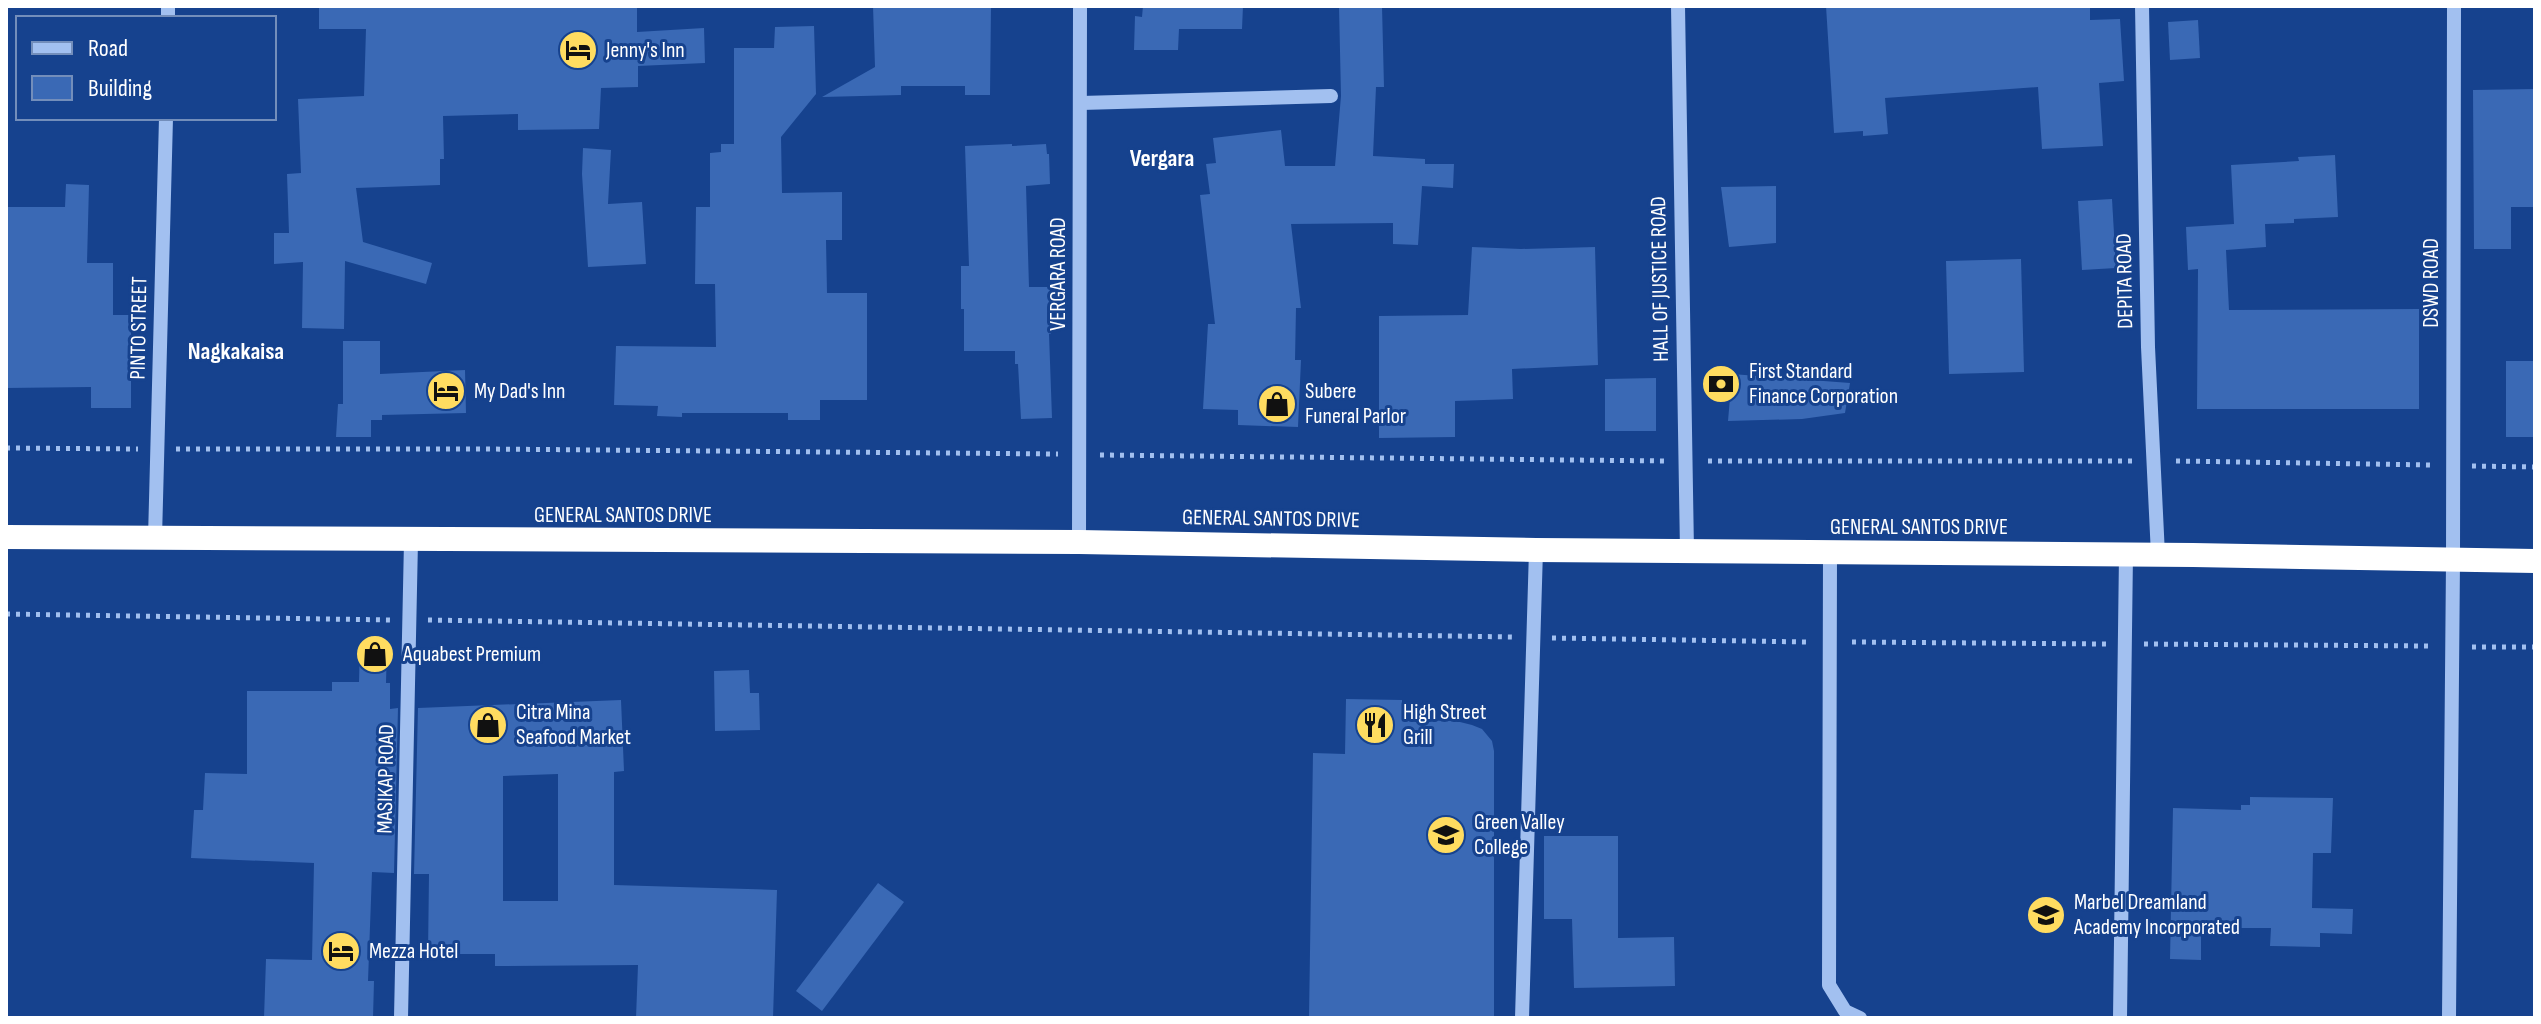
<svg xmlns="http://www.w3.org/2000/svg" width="2541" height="1024" viewBox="0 0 2541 1024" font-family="'Sofia Sans Condensed',sans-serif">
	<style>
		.building { fill: #3a69b5; fill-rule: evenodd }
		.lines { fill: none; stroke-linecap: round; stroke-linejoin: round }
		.path { stroke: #a2c0f0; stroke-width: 5; stroke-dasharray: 4 6; stroke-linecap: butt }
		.minor { stroke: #a2c0f0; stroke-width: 14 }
		.highway { stroke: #fff; stroke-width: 24 }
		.labels { text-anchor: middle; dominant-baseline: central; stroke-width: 6; stroke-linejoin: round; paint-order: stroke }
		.poi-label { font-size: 22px; fill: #fff; stroke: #16428e; text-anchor: start }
		.street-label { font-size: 22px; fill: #fff; stroke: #16428e }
		.neighbourhood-label { font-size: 24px; font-weight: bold; fill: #fff; stroke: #16428e }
	</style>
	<rect width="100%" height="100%" fill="#16428e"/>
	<g class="building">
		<polygon points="319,6 637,6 637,32 704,28 705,63 638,66 638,87 601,88 599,129 518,130 518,114 443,116 444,159 440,159 440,185 356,188 363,242 432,263 426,284 345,261 344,329 302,328 303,262 274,264 274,233 289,233 287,174 301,173 298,99 364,96 366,29 319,29"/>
		<polygon points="873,6 991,6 990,95 965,95 965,86 901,86 901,95 822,97 875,67"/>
		<polygon points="1143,6 1243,6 1242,29 1179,29 1178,50 1134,50 1135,16 1142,17"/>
		<polygon points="1339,6 1382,6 1384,87 1376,87 1373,156 1425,159 1425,164 1454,164 1453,188 1422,186 1418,245 1393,244 1393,223 1291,224 1301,308 1296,308 1295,360 1301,360 1298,427 1238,425 1238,410 1203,409 1208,324 1215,324 1200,195 1210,194 1206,164 1216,163 1213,138 1281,130 1285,166 1335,166 1341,96"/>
		<polygon points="1826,6 2090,6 2090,20 2120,19 2124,81 2099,83 2103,146 2042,149 2038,87 1885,98 1888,134 1863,136 1863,131 1834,133"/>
		<polygon points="2198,20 2200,58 2170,60 2168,22"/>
		<polygon points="814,26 816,94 781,137 782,193 842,192 842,240 826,240 827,293 867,293 867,400 820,400 820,420 788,420 788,413 682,413 682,417 657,416 658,406 614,405 616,346 716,347 715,284 695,284 696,207 710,207 710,153 721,152 721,144 734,144 734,48 774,48 775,27"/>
		<polygon points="2535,89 2535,207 2511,207 2511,249 2474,249 2473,90"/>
		<polygon points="1012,144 1012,146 1046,144 1047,154 1049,154 1050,184 1026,186 1029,287 1050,287 1051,334 1049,334 1052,418 1021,419 1018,364 1015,364 1015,351 964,351 964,309 961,309 961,266 969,266 965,146"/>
		<polygon points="583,148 611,150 608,204 642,202 646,264 588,267 582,174"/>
		<polygon points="2335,155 2338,217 2294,219 2294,223 2265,224 2266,247 2226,250 2229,310 2419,309 2419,409 2197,409 2198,269 2188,270 2186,227 2234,224 2231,165 2299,161 2298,157"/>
		<polygon points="66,184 89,185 87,263 113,263 113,315 131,315 131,408 91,408 91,387 6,388 6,207 65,207"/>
		<polygon points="1776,186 1776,243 1729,247 1721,187"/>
		<polygon points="2112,199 2116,268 2082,270 2078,201"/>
		<polygon points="1472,247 1521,249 1595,247 1598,365 1512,369 1513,399 1455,401 1455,437 1379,438 1379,316 1468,315"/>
		<polygon points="2021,259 2024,372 1949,374 1946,261"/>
		<polygon points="343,341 380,341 380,374 465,370 466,413 382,415 382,420 371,420 371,437 336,437 338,404 343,404"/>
		<rect x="2506" y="361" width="29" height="76"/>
		<polygon points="1732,374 1850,383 1845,413 1802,419 1728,421"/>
		<polygon points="1656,378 1656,431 1605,431 1605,379"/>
		<polygon points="360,644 387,645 386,683 390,683 390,709 398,708 394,873 372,872 368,981 374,981 373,1018 264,1018 266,959 312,960 314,863 191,858 194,810 203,810 205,773 247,774 247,691 332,691 332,682 359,682"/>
		<polygon points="749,670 750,693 759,693 760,730 715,731 714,671"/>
		<polygon points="1346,699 1402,700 1402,720 1456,721 1472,725 1482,729 1492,741 1494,751 1494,1018 1309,1018 1313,753 1345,754"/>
		<path d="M621 700 624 771 614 772V885L777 890 773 1018H636L638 965 495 966V954H428L429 874H414L418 708ZM558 774V901H503V776Z"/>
		<polygon points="2250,797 2333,798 2331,853 2313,853 2312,908 2353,909 2352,934 2320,933 2320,947 2270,946 2271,928 2201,928 2201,960 2170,959 2173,808 2241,810 2241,805 2250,805"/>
		<polygon points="1544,836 1618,836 1618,938 1674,937 1675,986 1574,988 1572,919 1544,919"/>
		<polygon points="878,883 904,902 822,1011 796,991"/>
	</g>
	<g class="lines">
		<g class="path">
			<polyline points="6,448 138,449"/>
			<polyline points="176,449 485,449 1058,454"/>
			<polyline points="1100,455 1666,461"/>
			<polyline points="1708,461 2134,461"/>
			<polyline points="2176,461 2434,465"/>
			<polyline points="2472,466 2535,467"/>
			<polyline points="6,614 390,620"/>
			<polyline points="428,620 1514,637"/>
			<polyline points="1552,638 1810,642"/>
			<polyline points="1852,642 2106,644"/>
			<polyline points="2144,644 2430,646"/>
			<polyline points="2472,647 2535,647"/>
		</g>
		<g class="minor">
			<polyline points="1678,6 1687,551"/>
			<polyline points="2142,6 2148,347 2158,555"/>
			<polyline points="168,18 168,6"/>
			<polyline points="1081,103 1331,96"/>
			<polyline points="155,538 166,118"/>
			<polyline points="1079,542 1080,6"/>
			<polyline points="1830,553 1829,985 1845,1011 1860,1018"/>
			<polyline points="401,1018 411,541"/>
			<polyline points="1522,1018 1536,550"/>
			<polyline points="2120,1018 2126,554"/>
			<polyline points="2449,1018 2453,561 2454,6"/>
		</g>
		<polyline class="highway" points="6,537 1079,542 1536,550 2193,555 2535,561"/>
	</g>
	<defs>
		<g id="hotel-disc" transform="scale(2)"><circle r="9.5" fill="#ffdc60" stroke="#16428e"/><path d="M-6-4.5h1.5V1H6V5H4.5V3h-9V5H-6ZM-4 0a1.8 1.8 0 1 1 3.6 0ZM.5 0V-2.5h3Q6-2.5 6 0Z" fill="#111"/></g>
		<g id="bank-disc" transform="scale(2)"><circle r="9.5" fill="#ffdc60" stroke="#16428e"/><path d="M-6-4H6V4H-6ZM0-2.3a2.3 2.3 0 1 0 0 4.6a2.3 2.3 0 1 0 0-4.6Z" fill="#111"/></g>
		<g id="shop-disc" transform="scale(2)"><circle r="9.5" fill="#ffdc60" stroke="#16428e"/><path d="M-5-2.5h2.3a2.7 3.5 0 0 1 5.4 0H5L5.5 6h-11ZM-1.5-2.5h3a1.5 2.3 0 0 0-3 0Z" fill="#111"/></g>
		<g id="restaurant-disc" transform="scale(2)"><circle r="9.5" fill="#ffdc60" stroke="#16428e"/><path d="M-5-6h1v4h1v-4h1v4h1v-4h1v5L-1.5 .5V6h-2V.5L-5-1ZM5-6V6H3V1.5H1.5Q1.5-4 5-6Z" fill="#111"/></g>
		<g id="university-disc" transform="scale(2)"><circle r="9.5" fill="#ffdc60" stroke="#16428e"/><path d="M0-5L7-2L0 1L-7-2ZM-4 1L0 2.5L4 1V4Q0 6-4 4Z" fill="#111"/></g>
		<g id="school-disc" transform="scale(2)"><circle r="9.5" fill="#ffdc60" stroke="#16428e"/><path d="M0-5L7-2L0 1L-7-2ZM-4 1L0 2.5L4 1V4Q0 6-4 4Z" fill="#111"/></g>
	</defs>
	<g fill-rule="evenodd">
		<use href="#hotel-disc" x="578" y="50"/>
		<use href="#bank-disc" x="1721" y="384"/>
		<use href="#hotel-disc" x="446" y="391"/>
		<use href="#shop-disc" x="1277" y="404"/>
		<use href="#shop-disc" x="375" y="654"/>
		<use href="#shop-disc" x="488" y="725"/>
		<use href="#restaurant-disc" x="1375" y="725"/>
		<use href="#university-disc" x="1446" y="835"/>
		<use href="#school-disc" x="2046" y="915"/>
		<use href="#hotel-disc" x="341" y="951"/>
	</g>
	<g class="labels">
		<g class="poi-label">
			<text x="606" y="50">Jenny's Inn</text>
			<text x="1749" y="371">First Standard<tspan x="1749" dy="25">Finance Corporation</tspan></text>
			<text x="474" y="391">My Dad's Inn</text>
			<text x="1305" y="391">Subere<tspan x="1305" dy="25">Funeral Parlor</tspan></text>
			<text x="403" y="654">Aquabest Premium</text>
			<text x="516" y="712">Citra Mina<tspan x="516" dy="25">Seafood Market</tspan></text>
			<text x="1403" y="712">High Street<tspan x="1403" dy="25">Grill</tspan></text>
			<text x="1474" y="822">Green Valley<tspan x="1474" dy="25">College</tspan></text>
			<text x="2074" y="902">Marbel Dreamland<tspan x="2074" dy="25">Academy Incorporated</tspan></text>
			<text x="369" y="951">Mezza Hotel</text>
		</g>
		<g class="street-label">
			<text transform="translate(1058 274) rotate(-90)">VERGARA ROAD</text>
			<text transform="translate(1660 279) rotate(-91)">HALL OF JUSTICE ROAD</text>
			<text transform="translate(2125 281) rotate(-91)">DEPITA ROAD</text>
			<text transform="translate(2431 283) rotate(-90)">DSWD ROAD</text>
			<text transform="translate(139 328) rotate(-89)">PINTO STREET</text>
			<text x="623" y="515">GENERAL SANTOS DRIVE</text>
			<text transform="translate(1271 519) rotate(1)">GENERAL SANTOS DRIVE</text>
			<text x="1919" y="527">GENERAL SANTOS DRIVE</text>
			<text transform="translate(386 779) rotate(-89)">MASIKAP ROAD</text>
		</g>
		<g class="neighbourhood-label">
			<text x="1162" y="158">Vergara</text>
			<text x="236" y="351">Nagkakaisa</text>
		</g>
	</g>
	<rect width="2541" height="1024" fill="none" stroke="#ffffff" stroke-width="16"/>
	<rect x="16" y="16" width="260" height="104" fill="#16428e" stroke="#738ebb" stroke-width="2"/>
	<rect x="32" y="42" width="40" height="12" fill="#a2c0f0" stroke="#738ebb" stroke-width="2"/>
	<text x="88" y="56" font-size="24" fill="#ffffff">Road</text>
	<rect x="32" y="76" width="40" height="24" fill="#3a69b5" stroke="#738ebb" stroke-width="2"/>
	<text x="88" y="96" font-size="24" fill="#ffffff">Building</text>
</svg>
